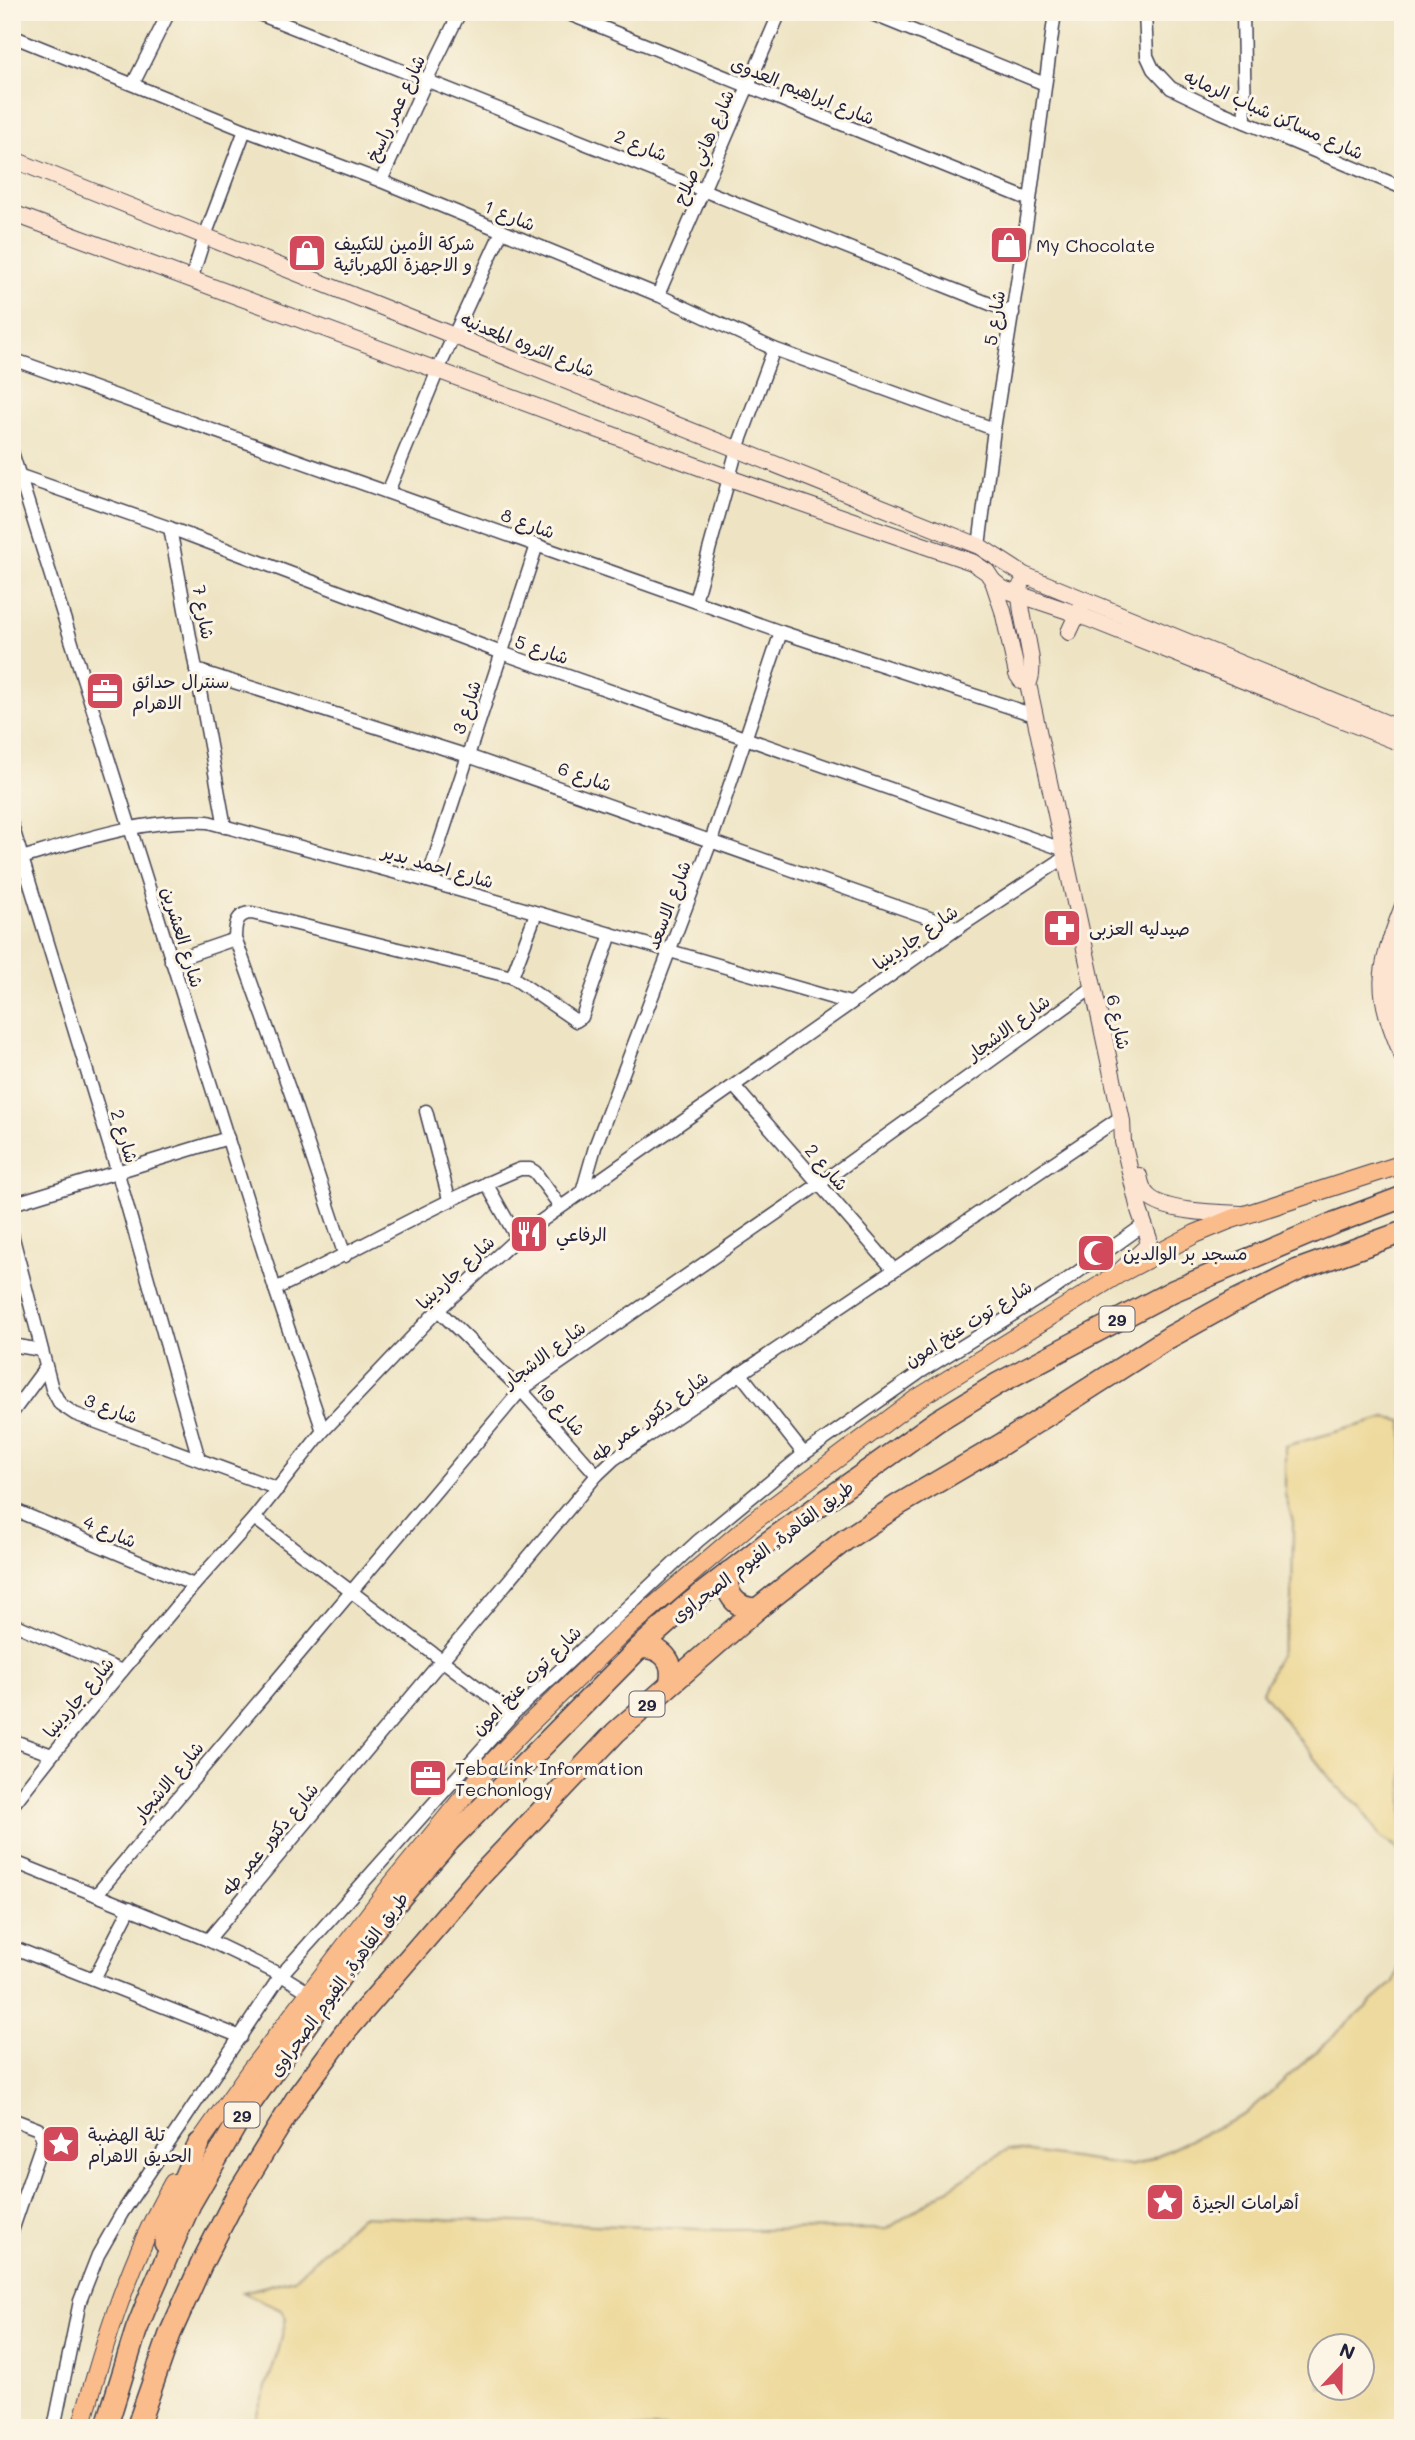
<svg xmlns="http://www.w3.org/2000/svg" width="1415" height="2440" viewBox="0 0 1415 2440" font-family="Mali,'Playpen Sans Arabic',sans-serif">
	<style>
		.sand { fill: #eeda9e; stroke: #887e6c; stroke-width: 2; fill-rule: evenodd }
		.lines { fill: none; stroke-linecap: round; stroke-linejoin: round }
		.street-casing { stroke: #413f50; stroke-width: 15 }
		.secondary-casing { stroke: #413f50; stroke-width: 18 }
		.primary-casing { stroke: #413f50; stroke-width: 20 }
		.highway-casing { stroke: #413f50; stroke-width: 24 }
		.street { stroke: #fff; stroke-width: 12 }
		.secondary { stroke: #fde4d1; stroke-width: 16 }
		.primary { stroke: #fabc8b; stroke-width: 18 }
		.highway { stroke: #fabc8b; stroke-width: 21 }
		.labels { text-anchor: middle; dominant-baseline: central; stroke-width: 6; stroke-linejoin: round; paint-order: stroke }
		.shield { fill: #fcf5e5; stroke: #63616e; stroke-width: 2 }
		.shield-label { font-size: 16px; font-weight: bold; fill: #22223b }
		.street-label { font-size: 18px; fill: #22223b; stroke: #fcf5e5 }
		.poi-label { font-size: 18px; fill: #22223b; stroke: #fcf5e5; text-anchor: start }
	</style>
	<rect width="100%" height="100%" fill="#fcf5e5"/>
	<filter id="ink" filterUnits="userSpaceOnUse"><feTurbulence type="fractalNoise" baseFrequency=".0143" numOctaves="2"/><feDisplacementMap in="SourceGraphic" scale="14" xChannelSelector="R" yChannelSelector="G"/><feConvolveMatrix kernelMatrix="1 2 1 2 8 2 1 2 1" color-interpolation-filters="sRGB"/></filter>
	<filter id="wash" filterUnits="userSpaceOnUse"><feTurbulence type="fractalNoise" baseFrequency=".00686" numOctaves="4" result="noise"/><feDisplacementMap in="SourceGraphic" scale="28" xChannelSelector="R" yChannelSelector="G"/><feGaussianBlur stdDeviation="1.57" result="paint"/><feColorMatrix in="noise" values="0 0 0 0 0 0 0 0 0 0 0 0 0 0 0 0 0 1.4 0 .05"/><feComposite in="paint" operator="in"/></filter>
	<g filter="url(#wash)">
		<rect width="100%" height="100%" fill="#eee4c4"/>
		<g class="sand">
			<polygon points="1386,1418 1403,1421 1403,1855 1393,1845 1380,1837 1360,1806 1337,1787 1262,1692 1280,1653 1292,1604 1293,1522 1285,1495 1285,1446"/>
			<path d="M1403 1955V2428H252L279 2349 286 2318 281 2310 243 2292 294 2279 361 2216 723 2230 887 2229 1008 2149 1129 2166 1141 2163 1246 2114 1394 1982ZM1320 2346H1362V2388H1320Z"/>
		</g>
	</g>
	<g filter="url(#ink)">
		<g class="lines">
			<g class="street-casing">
				<g id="street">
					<polyline points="254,12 1013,313"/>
					<polyline points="564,12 1030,200"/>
					<polyline points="867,12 1045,84"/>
					<polyline points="1145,12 1147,56 1153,69 1171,88 1221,112 1403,188"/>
					<polyline points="1243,12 1245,122"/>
					<polyline points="12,36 245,130 381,181 502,231 658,295 774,349 994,429"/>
					<polyline points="133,84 169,12"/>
					<polyline points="381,181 427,79 460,12"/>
					<polyline points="191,280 205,236 245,130"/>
					<polyline points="658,295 780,12"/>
					<polyline points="12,359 781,632 1034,715"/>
					<polyline points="12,452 275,1289 323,1431"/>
					<polyline points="12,473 170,528 502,653 1062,849"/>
					<polyline points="388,492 438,370 502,231"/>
					<polyline points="170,528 225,827"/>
					<polyline points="979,546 994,429 1030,200 1055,12"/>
					<polyline points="695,601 737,449 774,349"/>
					<polyline points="196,670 468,756 958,928"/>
					<polyline points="12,825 117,1170 199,1459"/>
					<path d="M12 861C76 842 141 818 208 822L427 881 850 1003"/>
					<polyline points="427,881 537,545"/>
					<path d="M235 941C235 927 235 913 252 913L512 977 576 1021 582 1017 611 934"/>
					<polyline points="171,961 232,940 237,943 292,1097 345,1256"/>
					<polyline points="512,977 536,913"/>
					<polyline points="734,1086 894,1270"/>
					<polyline points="426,1111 449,1199"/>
					<polyline points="486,1183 517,1238"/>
					<polyline points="583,1189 595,1147 711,841 781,632"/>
					<polyline points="12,1204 228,1138"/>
					<polyline points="12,1234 52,1389 60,1404 75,1414 278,1489"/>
					<path d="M275 1289C358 1250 436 1203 520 1169H530L535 1172 560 1206"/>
					<polyline points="438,1310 521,1390 597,1475"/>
					<polyline points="12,1345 41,1350"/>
					<polyline points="740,1373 804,1454"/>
					<polyline points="12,1413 46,1367"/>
					<polyline points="12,1509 194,1585"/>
					<polyline points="254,1518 513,1714"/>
					<polyline points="12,1623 122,1671"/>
					<polyline points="12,1740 52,1755"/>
					<polyline points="12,1806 52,1755 194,1585 254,1518 323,1431 438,1310 517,1238 958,928 1064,858"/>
					<polyline points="12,1861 208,1940 281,1975 310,1993"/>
					<polyline points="96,1895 521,1390 819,1184 1092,988"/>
					<polyline points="208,1940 597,1475 614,1459 1121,1117"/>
					<polyline points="12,1947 241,2037"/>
					<polyline points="94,1979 130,1908"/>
					<polyline points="12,2119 38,2129 43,2140 12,2231"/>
					<polyline points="54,2428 80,2301 98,2255 122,2213 281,1975 513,1714 698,1541 804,1454 919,1373 1054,1289 1145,1224"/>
				</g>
			</g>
			<g class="secondary-casing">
				<g id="secondary">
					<polyline points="12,159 979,546 1024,575 1403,730"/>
					<polyline points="12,213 729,478 972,562 987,572 993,581 1003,589 1077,614 1403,744"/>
					<polyline points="993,581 1003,611 1017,674 1021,680 1028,684"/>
					<path d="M1021 585C1016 614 1040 663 1028 684L1122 1121 1123 1142 1139 1210 1149 1239 1145 1248 1121 1270"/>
					<polyline points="1069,632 1082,604"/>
					<path d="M1403 906C1377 974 1374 989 1403 1057"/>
					<path d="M1403 939C1391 970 1391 995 1403 1026"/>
					<path d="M1139 1176C1141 1184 1142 1191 1148 1196 1165 1213 1220 1213 1244 1214"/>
				</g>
			</g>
			<g class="primary-casing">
				<g id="primary">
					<polyline points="192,2153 250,2071 393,1883 489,1766 525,1728 627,1629 751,1523 915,1400 1117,1275 1195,1234 1229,1220 1403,1164"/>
					<path d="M81 2428C104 2343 130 2259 173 2183"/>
				</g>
			</g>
			<g class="highway-casing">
				<g id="highway">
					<path d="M729 1572C723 1592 735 1609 757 1609"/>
					<path d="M639 1648C662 1646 676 1661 670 1684"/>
					<polyline points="165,2243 172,2206 199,2144"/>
					<polyline points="106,2428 136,2331 152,2291 190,2204 240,2118 372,1932 414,1881 449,1841 639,1648 685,1607 767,1543 937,1421 999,1383 1173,1291 1334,1223 1403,1197"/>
					<polyline points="137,2428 170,2334 202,2263 237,2195 298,2096 347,2030 479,1877 616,1732 757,1609 845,1540 898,1505 1002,1444 1168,1338 1233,1302 1298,1270 1403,1232"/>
				</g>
			</g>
			<use href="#street" class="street"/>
			<use href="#secondary" class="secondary"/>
			<use href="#primary" class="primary"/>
			<use href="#highway" class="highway"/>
		</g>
	</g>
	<defs>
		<g id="shop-square" transform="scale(2.0125)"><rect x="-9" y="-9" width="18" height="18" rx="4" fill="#d1495b" stroke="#fcf5e5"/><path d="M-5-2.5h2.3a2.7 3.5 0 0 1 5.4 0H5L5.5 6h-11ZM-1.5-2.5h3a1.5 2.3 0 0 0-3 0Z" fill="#fff"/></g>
		<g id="office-square" transform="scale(2.0125)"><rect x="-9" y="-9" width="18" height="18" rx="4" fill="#d1495b" stroke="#fcf5e5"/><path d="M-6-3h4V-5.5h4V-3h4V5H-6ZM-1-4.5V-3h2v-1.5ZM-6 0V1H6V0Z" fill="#fff"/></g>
		<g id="pharmacy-square" transform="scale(2.0125)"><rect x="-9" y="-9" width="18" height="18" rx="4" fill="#d1495b" stroke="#fcf5e5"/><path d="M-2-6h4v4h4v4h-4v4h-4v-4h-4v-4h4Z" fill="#fff"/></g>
		<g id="restaurant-square" transform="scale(2.0125)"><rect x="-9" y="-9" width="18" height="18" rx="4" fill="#d1495b" stroke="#fcf5e5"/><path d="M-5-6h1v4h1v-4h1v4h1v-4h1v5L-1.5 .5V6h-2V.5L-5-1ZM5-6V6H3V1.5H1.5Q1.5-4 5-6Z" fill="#fff"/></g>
		<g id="mosque-square" transform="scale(2.0125)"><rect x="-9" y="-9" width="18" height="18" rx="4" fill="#d1495b" stroke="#fcf5e5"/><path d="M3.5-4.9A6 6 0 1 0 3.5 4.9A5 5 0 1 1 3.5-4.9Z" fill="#fff"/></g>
		<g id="sight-square" transform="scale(2.0125)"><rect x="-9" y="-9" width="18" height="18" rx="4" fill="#d1495b" stroke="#fcf5e5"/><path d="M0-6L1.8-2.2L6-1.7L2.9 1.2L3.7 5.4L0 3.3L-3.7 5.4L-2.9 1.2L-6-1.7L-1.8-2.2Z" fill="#fff"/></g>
	</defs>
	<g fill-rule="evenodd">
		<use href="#shop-square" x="1009" y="245"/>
		<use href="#shop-square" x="307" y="253"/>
		<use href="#office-square" x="105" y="691"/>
		<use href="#pharmacy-square" x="1062" y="928"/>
		<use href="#restaurant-square" x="529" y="1234"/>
		<use href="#mosque-square" x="1096" y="1253"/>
		<use href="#office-square" x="428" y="1778"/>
		<use href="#sight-square" x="61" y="2144"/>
		<use href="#sight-square" x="1165" y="2202"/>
	</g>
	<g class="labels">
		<g class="shield">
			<rect x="1099.5" y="1306.5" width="35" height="25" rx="5"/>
			<rect x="629.5" y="1691.5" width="35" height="25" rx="5"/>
			<rect x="224.5" y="2102.5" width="35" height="25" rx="5"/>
		</g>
		<g class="shield-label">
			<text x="1117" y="1319">29</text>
			<text x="647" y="1704">29</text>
			<text x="242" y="2115">29</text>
		</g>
		<g class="street-label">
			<text transform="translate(803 90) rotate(22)">شارع ابراهيم العدوى</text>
			<text transform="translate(395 108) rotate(-65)">شارع عمر راسخ</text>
			<text transform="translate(1274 114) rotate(24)">شارع مساكن شباب الرمايه</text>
			<text transform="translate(641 145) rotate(22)">شارع 2</text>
			<text transform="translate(703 147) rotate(-66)">شارع هاني صلاح</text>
			<text transform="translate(510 215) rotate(22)">شارع 1</text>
			<text transform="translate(994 318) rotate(-81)">شارع 5</text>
			<text transform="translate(528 344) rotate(22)">شارع الثروه المعدنيه</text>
			<text transform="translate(528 523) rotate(20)">شارع 8</text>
			<text transform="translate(204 612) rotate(80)">شارع 7</text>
			<text transform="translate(542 649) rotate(19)">شارع 5</text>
			<text transform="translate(466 707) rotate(-72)">شارع 3</text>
			<text transform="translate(585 776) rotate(19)">شارع 6</text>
			<text transform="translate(438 866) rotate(16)">شارع احمد بدير</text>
			<text transform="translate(668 905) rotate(-69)">شارع الاسعد</text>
			<text transform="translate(183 937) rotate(73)">شارع العشرين</text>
			<text transform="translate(915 937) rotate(-35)">شارع جاردينيا</text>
			<text transform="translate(1119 1022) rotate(78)">شارع 6</text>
			<text transform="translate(1008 1027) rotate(-36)">شارع الاشجار</text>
			<text transform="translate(125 1136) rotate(73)">شارع 2</text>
			<text transform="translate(827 1167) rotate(49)">شارع 2</text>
			<text transform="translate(455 1272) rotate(-43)">شارع جاردينيا</text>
			<text transform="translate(968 1323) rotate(-32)">شارع توت عنخ امون</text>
			<text transform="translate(544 1354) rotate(-37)">شارع الاشجار</text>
			<text transform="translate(111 1408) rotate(20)">شارع 3</text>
			<text transform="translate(561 1409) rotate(48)">شارع 19</text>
			<text transform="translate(649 1416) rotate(-36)">شارع دكتور عمر طه</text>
			<text transform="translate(110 1531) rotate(23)">شارع 4</text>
			<text transform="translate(762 1551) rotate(-37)">طريق القاهرة, الفيوم الصحراوى</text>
			<text transform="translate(526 1680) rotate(-45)">شارع توت عنخ امون</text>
			<text transform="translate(78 1697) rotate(-50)">شارع جاردينيا</text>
			<text transform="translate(168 1781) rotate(-50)">شارع الاشجار</text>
			<text transform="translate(269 1839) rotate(-50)">شارع دكتور عمر طه</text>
			<text transform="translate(338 1984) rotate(-54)">طريق القاهرة, الفيوم الصحراوى</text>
		</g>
		<g class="poi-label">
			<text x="334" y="243">شركة الأمين للتكييف<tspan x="334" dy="21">و الاجهزة الكهربائية</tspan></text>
			<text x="1036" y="245">My Chocolate</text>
			<text x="132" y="681">سنترال حدائق<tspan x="132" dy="21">الاهرام</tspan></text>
			<text x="1089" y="928">صيدليه العزبى</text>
			<text x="556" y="1234">الرفاعي</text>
			<text x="1123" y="1253">مسجد بر الوالدين</text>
			<text x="455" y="1768">TebaLink Information<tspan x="455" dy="21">Techonlogy</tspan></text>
			<text x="88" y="2134">تلة الهضبة<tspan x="88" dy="21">الحديق الاهرام</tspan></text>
			<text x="1192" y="2202">أهرامات الجيزة</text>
		</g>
	</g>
	<rect width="1415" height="2440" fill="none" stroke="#fcf5e5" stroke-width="42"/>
	<g transform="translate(1341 2367) rotate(22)"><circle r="33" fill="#fcf5e5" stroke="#a5a1a1" stroke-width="2"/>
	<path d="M0-5L12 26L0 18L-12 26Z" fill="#d1495b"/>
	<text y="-10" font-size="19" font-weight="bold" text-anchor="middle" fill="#22223b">N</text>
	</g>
</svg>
